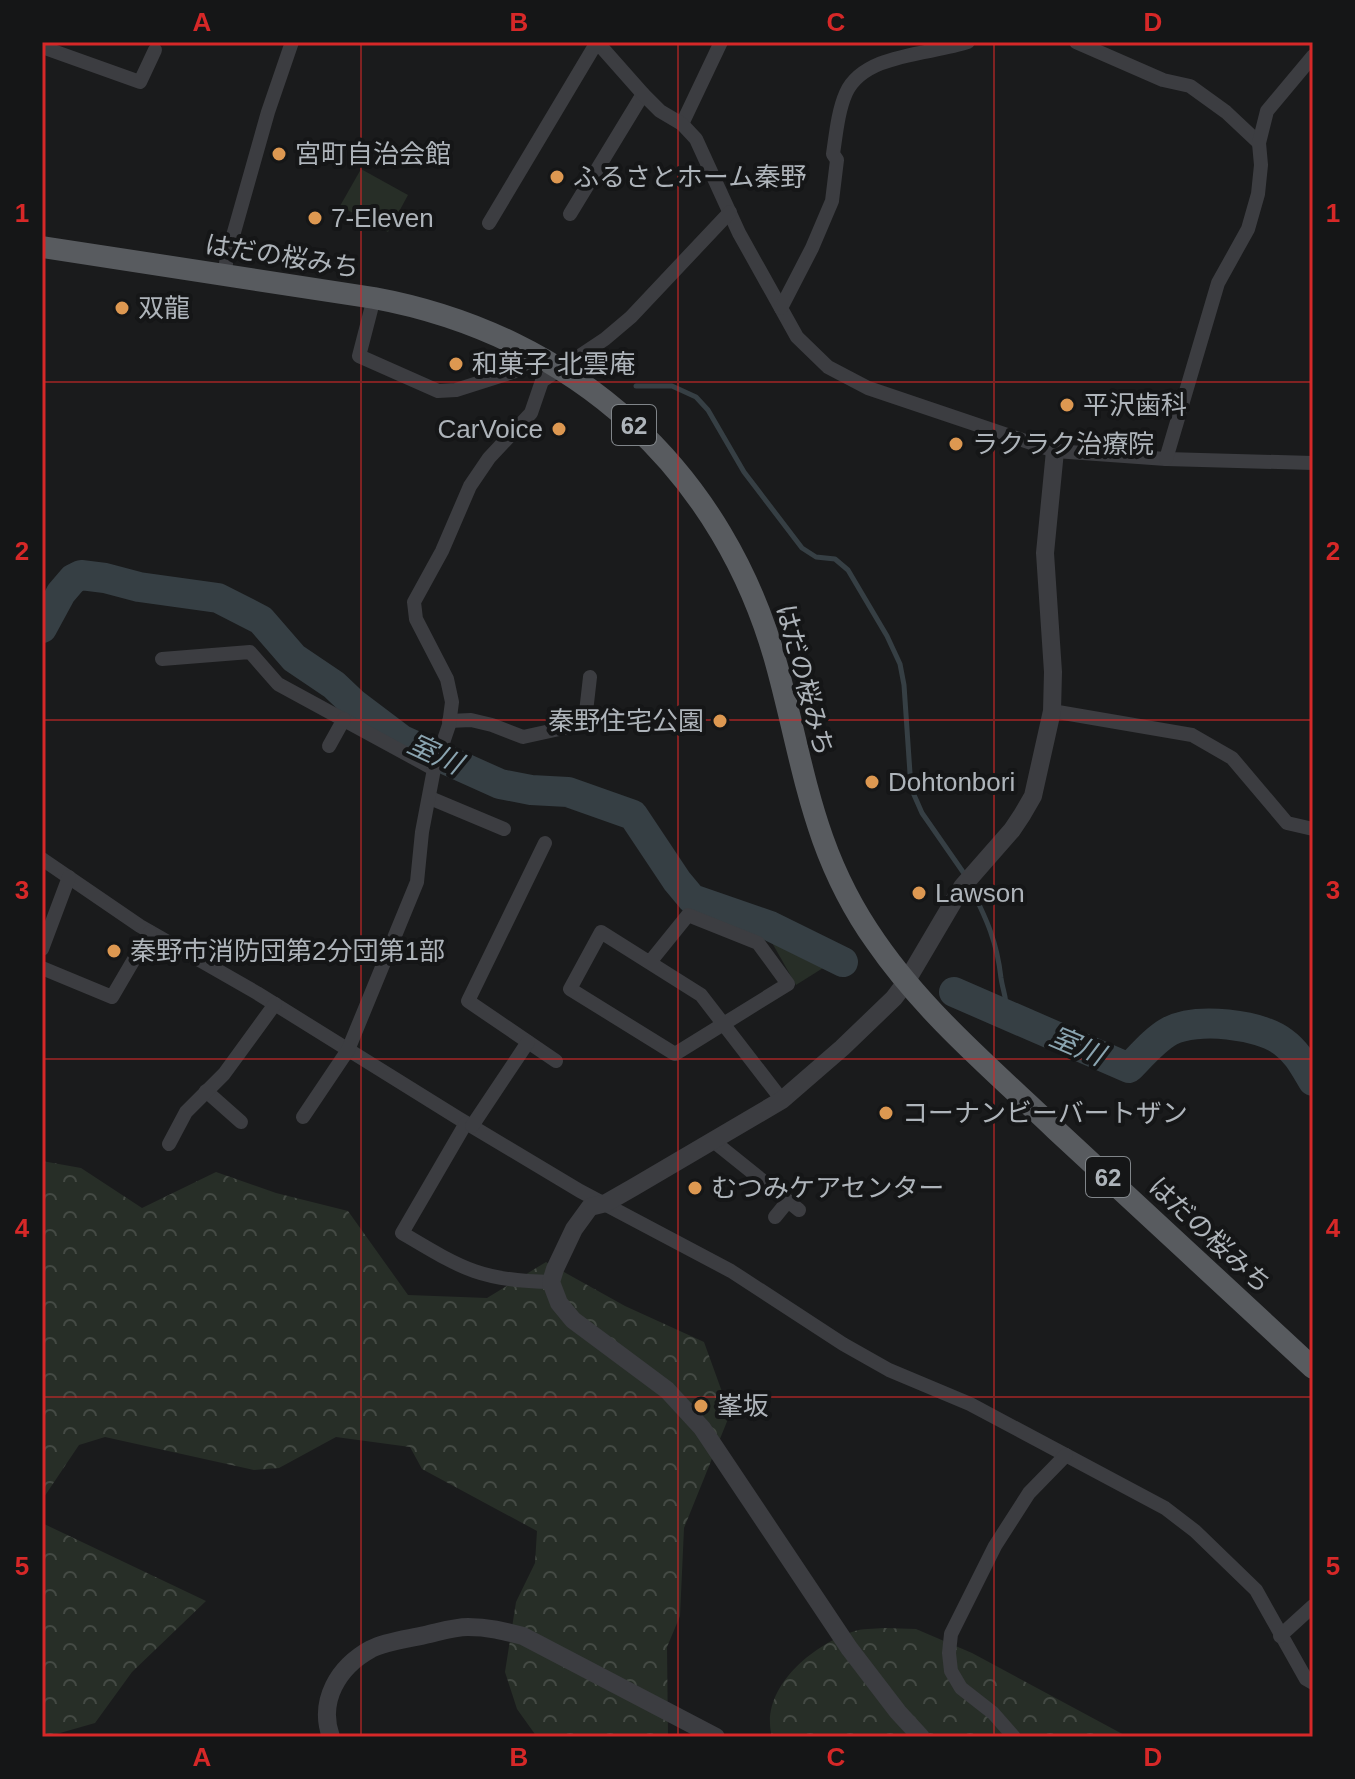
<svg xmlns="http://www.w3.org/2000/svg" width="1355" height="1779" viewBox="0 0 1355 1779" font-family="Helvetica,'Noto Sans JP',sans-serif">
	<style>
		.forest { fill: url(#forest-crowns) }
		.park { fill: #272e27 }
		.lines { fill: none; stroke-linecap: round; stroke-linejoin: round }
		.stream { stroke: #363f44; stroke-width: 5 }
		.river { stroke: #363f44; stroke-width: 30 }
		.minor { stroke: #3c3d41; stroke-width: 14 }
		.tertiary { stroke: #3c3d41; stroke-width: 18 }
		.primary { stroke: #585b5f; stroke-width: 22 }
		.grid { fill: none; stroke: #d62828; stroke-width: 2; stroke-opacity: 0.55 }
		.poi-dot { fill: #dd9851; stroke: #151617; stroke-width: 3 }
		.labels { text-anchor: middle; dominant-baseline: central; stroke-width: 8; stroke-linejoin: round; paint-order: stroke }
		.shield { fill: #151617; stroke: #808589; stroke-width: 2 }
		.shield-label { font-size: 24px; font-weight: bold; fill: #aeb4ba }
		.poi-label { font-size: 26px; fill: #aeb4ba; stroke: #151617; text-anchor: start }
		.street-label { font-size: 26px; fill: #aeb4ba; stroke: #151617 }
		.water-label { font-size: 28px; font-style: italic; fill: #8aa4b0; stroke: #151617 }
		.neatline { fill: none; stroke: #d62828; stroke-width: 3 }
		.grid-label { font-size: 26px; text-anchor: middle; font-weight: bold; fill: #d62828 }
	</style>
	<defs>
		<pattern id="forest-crowns" width="20" height="18" patternUnits="userSpaceOnUse" patternTransform="scale(2)"><rect width="20" height="18" fill="#272e27"/><path d="M2 6a3 3 0 1 1 6 0M12 15a3 3 0 1 1 6 0" fill="none" stroke="#444a44"/></pattern>
	</defs>
	<rect width="100%" height="100%" fill="#1a1b1c"/>
	<g class="forest">
		<polygon points="42,1161 81,1168 142,1208 216,1172 276,1193 348,1211 408,1295 487,1298 546,1262 625,1306 704,1342 730,1414 684,1528 680,1616 667,1647 668,1737 537,1737 517,1709 505,1672 516,1602 535,1563 537,1531 422,1469 410,1447 336,1437 279,1468 254,1470 105,1437 79,1445 42,1500"/>
		<polygon points="42,1523 206,1601 132,1672 95,1723 46,1737 42,1737"/>
		<path d="M884 1628 916 1629 972 1653 1128 1737H772C759 1689 811 1646 852 1632 862 1628 874 1629 884 1628Z"/>
	</g>
	<g class="park">
		<polygon points="361,169 408,195 388,232 340,206"/>
		<polygon points="771,941 825,964 823,968 796,985"/>
	</g>
	<g class="lines">
		<g class="stream">
			<polyline points="636,386 672,386 696,397 708,410 744,472 802,548 816,557 835,559 848,570 887,636 900,664 904,685 911,788 922,813 963,872"/>
			<path d="M971 888C987 920 997 942 1001 978 1003 992 1008 1001 1006 1016"/>
		</g>
		<g class="river">
			<polyline points="42,628 61,593 73,579 81,575 105,578 139,587 218,598 261,620 294,658 334,685 353,703 402,740 500,784 531,790 568,792 633,815 677,881 692,899 770,926 843,962"/>
			<path d="M954 992 1129 1068C1141 1056 1155 1039 1170 1031 1197 1017 1259 1024 1283 1042 1297 1052 1304 1066 1313 1081"/>
		</g>
		<g class="minor">
			<polyline points="1076,42 1163,80 1190,86 1226,112 1259,143"/>
			<polyline points="42,47 140,82 155,50"/>
			<polyline points="682,124 721,42"/>
			<polyline points="570,214 643,94"/>
			<polyline points="489,223 597,42 643,94 660,111 682,124 696,139 739,233 797,337 828,367 868,388 1055,451 1166,459 1313,463"/>
			<polyline points="224,276 227,257 268,112 292,42"/>
			<polyline points="374,298 359,356 438,391 456,390 547,361"/>
			<path d="M781 308 812 248 832 201 837 160 833 154C836 134 838 111 846 93 864 53 930 55 968 42"/>
			<polyline points="1166,459 1218,283 1248,229 1258,194 1261,165 1259,143 1267,111 1313,56"/>
			<polyline points="162,659 250,652 278,684 434,769"/>
			<polyline points="1052,711 1192,735 1232,758 1287,823 1313,829"/>
			<polyline points="449,721 471,720 492,725 523,737 582,724 586,712 590,677"/>
			<polyline points="329,746 344,719"/>
			<polyline points="430,798 504,829"/>
			<polyline points="545,843 468,1001 556,1061"/>
			<polyline points="42,859 140,926 257,993 458,1118 580,1191 731,1271 843,1344 889,1370 970,1404 1165,1508 1195,1531 1256,1590 1306,1679 1313,1683"/>
			<polyline points="42,949 69,877"/>
			<polyline points="650,962 688,915 758,943 788,984 675,1054 570,989 601,932 701,995 782,1100"/>
			<polyline points="42,968 112,997 150,932"/>
			<polyline points="206,1091 241,1122"/>
			<polyline points="303,1117 348,1050 417,882 422,832 434,769 449,725 452,702 447,679 416,619 414,602 442,551 470,486 489,458 531,413 542,381 605,339 631,317 730,212"/>
			<path d="M466 1123 402 1233C461 1268 480 1281 551 1282"/>
			<polyline points="472,1126 528,1042"/>
			<polyline points="712,1140 799,1210"/>
			<polyline points="169,1144 186,1112 224,1074 275,1004"/>
			<polyline points="775,1217 788,1201"/>
			<polyline points="1280,1636 1313,1606"/>
			<polyline points="1014,1737 993,1713 961,1688 951,1671 949,1653 951,1634 995,1546 1029,1493 1066,1455"/>
		</g>
		<g class="tertiary">
			<path d="M331 1737C318 1701 338 1667 371 1649 387 1641 408 1639 425 1635 439 1632 454 1627 468 1627 488 1627 504 1631 523 1636L716 1737"/>
			<polyline points="921,1737 898,1712 849,1648 702,1428 667,1390 573,1320 559,1303 551,1282 555,1269 574,1229 590,1207 606,1203 634,1187 782,1100 842,1048 894,998 906,982 962,887 1012,830 1022,815 1033,796 1052,711 1053,672 1045,553 1055,451"/>
		</g>
		<path class="primary" d="M42 247 374 298C575 335 726 472 778 670 805 771 813 853 876 942 925 1013 994 1071 1056 1130 1142 1209 1227 1289 1313 1368"/>
	</g>
	<path class="grid" d="M361 42V1737M678 42V1737M994 42V1737M42 382H1313M42 720H1313M42 1059H1313M42 1397H1313"/>
	<g class="poi-dot">
		<circle cx="279" cy="154" r="8"/>
		<circle cx="557" cy="177" r="8"/>
		<circle cx="315" cy="218" r="8"/>
		<circle cx="122" cy="308" r="8"/>
		<circle cx="456" cy="364" r="8"/>
		<circle cx="1067" cy="405" r="8"/>
		<circle cx="559" cy="429" r="8"/>
		<circle cx="956" cy="444" r="8"/>
		<circle cx="720" cy="721" r="8"/>
		<circle cx="872" cy="782" r="8"/>
		<circle cx="919" cy="893" r="8"/>
		<circle cx="114" cy="951" r="8"/>
		<circle cx="886" cy="1113" r="8"/>
		<circle cx="695" cy="1188" r="8"/>
		<circle cx="701" cy="1406" r="8"/>
	</g>
	<g class="labels">
		<g class="shield">
			<rect x="612" y="405" width="44" height="40" rx="6"/>
			<rect x="1086" y="1157" width="44" height="40" rx="6"/>
		</g>
		<g class="shield-label">
			<text x="634" y="425">62</text>
			<text x="1108" y="1177">62</text>
		</g>
		<g class="poi-label">
			<text x="295" y="154">宮町自治会館</text>
			<text x="573" y="177">ふるさとホーム秦野</text>
			<text x="331" y="218">7-Eleven</text>
			<text x="138" y="308">双龍</text>
			<text x="472" y="364">和菓子 北雲庵</text>
			<text x="1083" y="405">平沢歯科</text>
			<text x="543" y="429" text-anchor="end">CarVoice</text>
			<text x="972" y="444">ラクラク治療院</text>
			<text x="704" y="721" text-anchor="end">秦野住宅公園</text>
			<text x="888" y="782">Dohtonbori</text>
			<text x="935" y="893">Lawson</text>
			<text x="130" y="951">秦野市消防団第2分団第1部</text>
			<text x="902" y="1113">コーナンビーバートザン</text>
			<text x="711" y="1188">むつみケアセンター</text>
			<text x="717" y="1406">峯坂</text>
		</g>
		<g class="street-label">
			<text transform="translate(282 256) rotate(9)">はだの桜みち</text>
			<text transform="translate(805 680) rotate(75)">はだの桜みち</text>
			<text transform="translate(1210 1235) rotate(43)">はだの桜みち</text>
		</g>
		<g class="water-label">
			<text transform="translate(435 754) rotate(25)">室川</text>
			<text transform="translate(1077 1046) rotate(23)">室川</text>
		</g>
	</g>
	<rect width="1355" height="1779" fill="none" stroke="#151617" stroke-width="88"/>
	<rect x="44" y="44" width="1267" height="1691" class="neatline"/>
	<g class="grid-label">
		<text x="202" y="31">A</text>
		<text x="519" y="31">B</text>
		<text x="836" y="31">C</text>
		<text x="1153" y="31">D</text>
		<text x="22" y="222">1</text>
		<text x="1333" y="222">1</text>
		<text x="22" y="560">2</text>
		<text x="1333" y="560">2</text>
		<text x="22" y="899">3</text>
		<text x="1333" y="899">3</text>
		<text x="22" y="1237">4</text>
		<text x="1333" y="1237">4</text>
		<text x="22" y="1575">5</text>
		<text x="1333" y="1575">5</text>
		<text x="202" y="1766">A</text>
		<text x="519" y="1766">B</text>
		<text x="836" y="1766">C</text>
		<text x="1153" y="1766">D</text>
	</g>
</svg>
